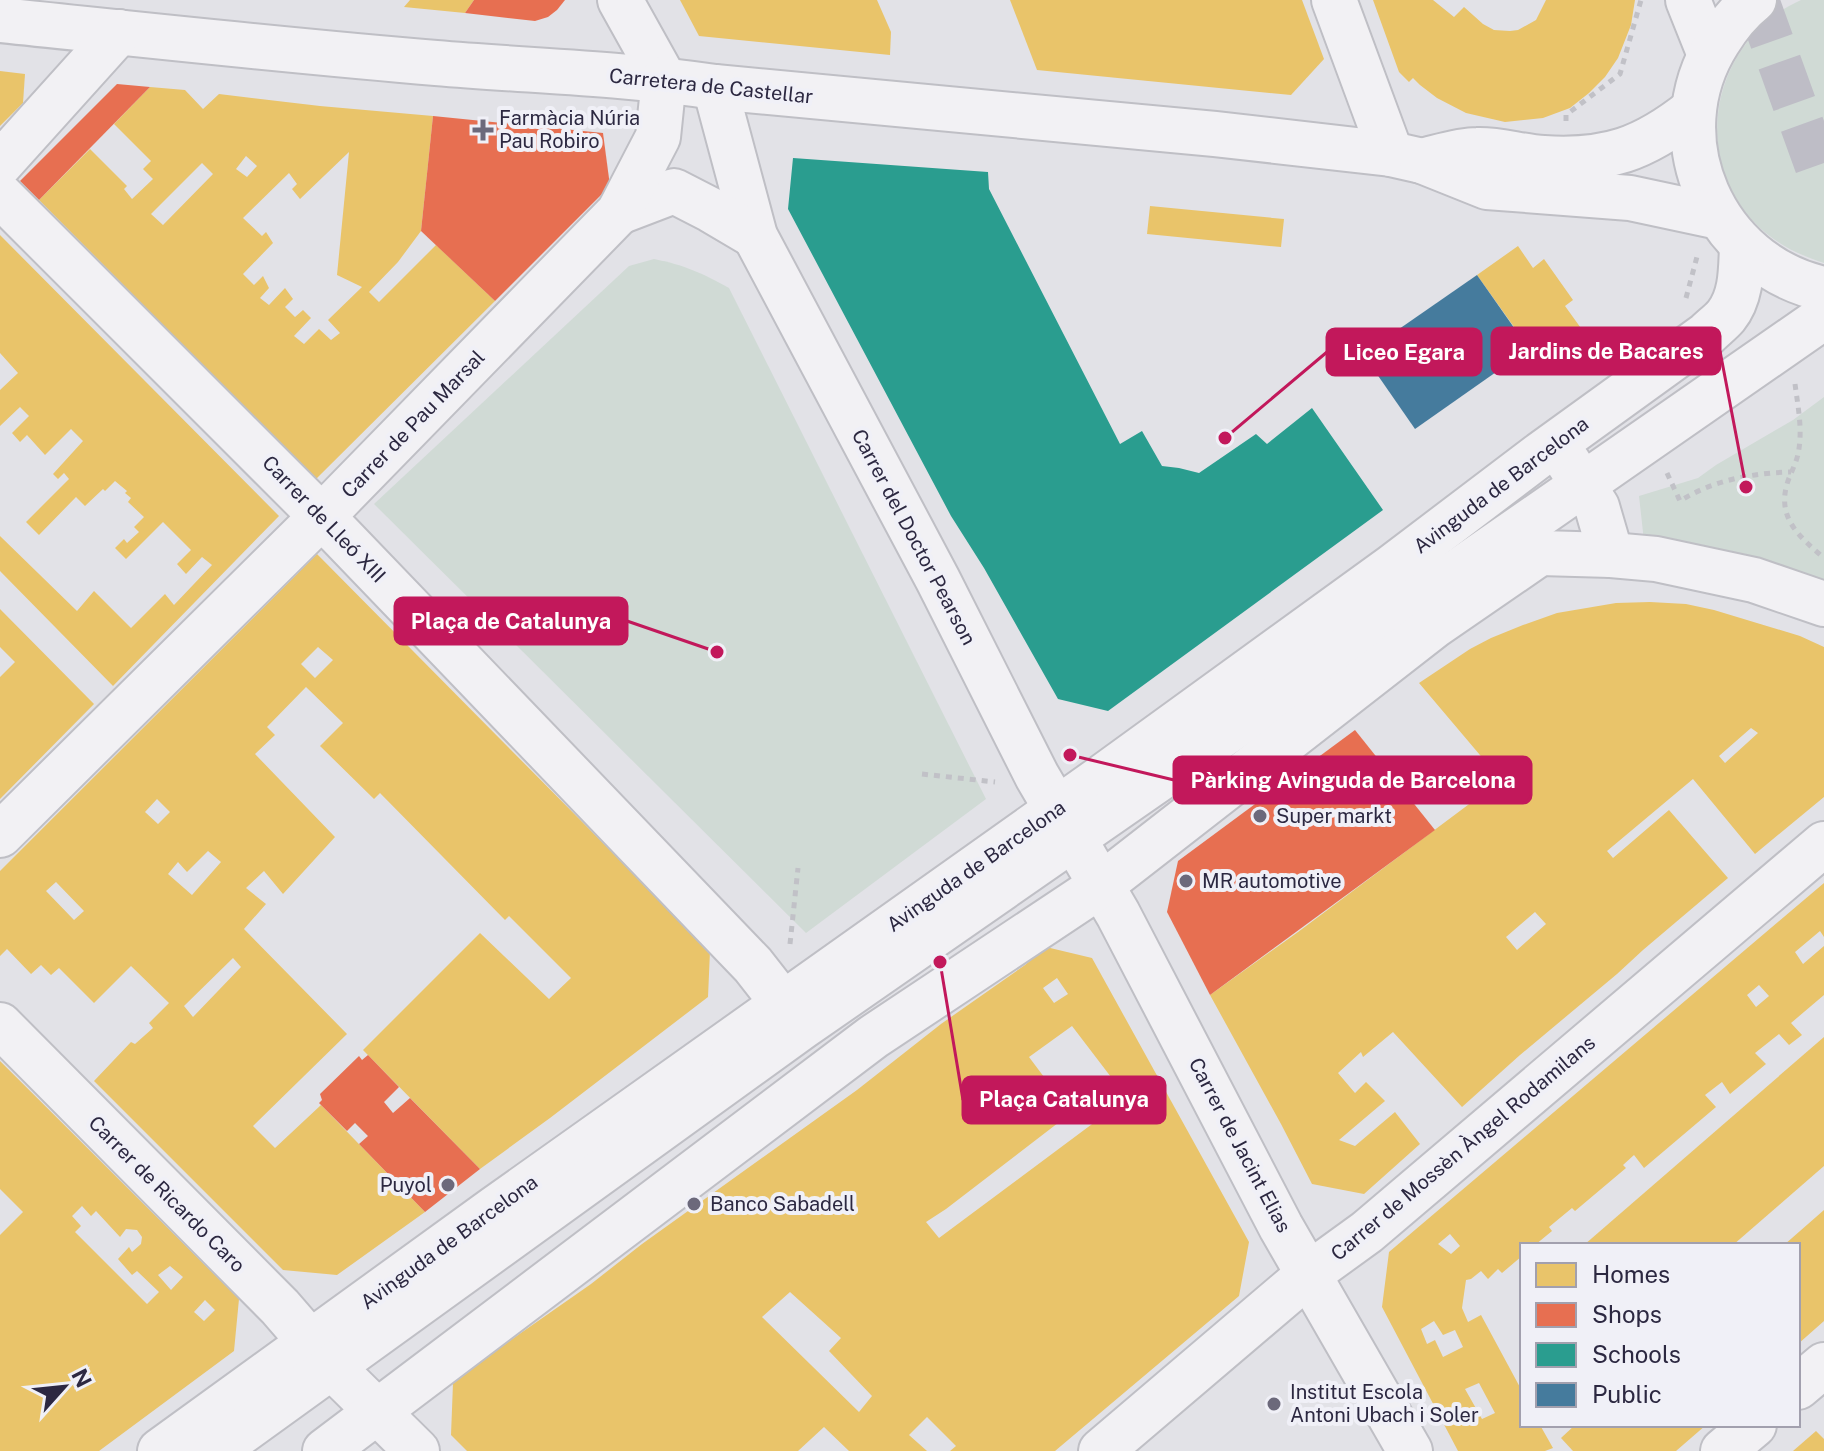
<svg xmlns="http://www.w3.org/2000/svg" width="1824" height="1451" viewBox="0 0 1824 1451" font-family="'Public Sans',sans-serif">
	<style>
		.green { fill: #d0dad5 }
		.homes { fill: #e9c46a; fill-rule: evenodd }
		.shops { fill: #e76f51 }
		.schools { fill: #2a9d8f }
		.public { fill: #457b9d }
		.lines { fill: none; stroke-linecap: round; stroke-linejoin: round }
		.minor-tunnel { stroke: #bebdc6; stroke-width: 44; stroke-dasharray: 44 22; stroke-linecap: butt }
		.minor-casing { stroke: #bfbfc5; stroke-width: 48 }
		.path { stroke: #c1c1c7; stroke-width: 5; stroke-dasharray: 6 6; stroke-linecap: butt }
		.minor { stroke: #f2f1f4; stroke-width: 44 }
		.poi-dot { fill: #6c697b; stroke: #f0f0f7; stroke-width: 3 }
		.labels { text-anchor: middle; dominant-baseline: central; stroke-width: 8; stroke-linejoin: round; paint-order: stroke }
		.street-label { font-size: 20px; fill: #2c2841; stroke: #f0f0f7 }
		.poi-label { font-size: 20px; fill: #2c2841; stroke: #f0f0f7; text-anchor: start }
		.leader { fill: none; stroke: #c2185b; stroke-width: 3 }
		.callout-dot { fill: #c2185b; stroke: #f0f0f7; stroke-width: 3 }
		.callout { fill: #c2185b; stroke: #c2185b; stroke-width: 3 }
		.callout-label { font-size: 22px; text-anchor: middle; font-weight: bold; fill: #fff }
	</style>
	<rect width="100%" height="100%" fill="#e2e2e7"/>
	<g class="green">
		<path d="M1801 0H1824V263C1796 254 1771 241 1751 219 1689 148 1716 38 1801 0Z"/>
		<path d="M654 259C684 265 702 273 729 288L986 799 806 933 374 504 629 266Z"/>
		<path d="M1824 397V581C1760 557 1712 546 1644 541L1639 496 1698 478 1716 465 1793 420Z"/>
	</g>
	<g class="homes">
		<polygon points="410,0 474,0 465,13 404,7"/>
		<polygon points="680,0 877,0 891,32 890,55 699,36"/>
		<polygon points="1010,0 1302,0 1324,59 1291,95 1037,70"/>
		<polygon points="1373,0 1433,0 1454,17 1464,7 1483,24 1494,30 1510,31 1518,30 1536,20 1546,0 1635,0 1631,25 1618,58 1605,77 1589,93 1570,108 1543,118 1505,122 1466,113 1437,98 1420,85 1413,78 1409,82 1399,72"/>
		<polygon points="0,71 25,74 23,103 0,126"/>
		<path d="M150 87 185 90 203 109 219 94 320 106 433 116 421 231 398 262 369 292 379 302 436 245 495 301 316 479 39 200 90 149 127 186 124 189 132 199 153 179 143 169 151 161 114 124ZM349 152 337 275 362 287 328 320 340 333 331 340 319 329 304 344 294 336 311 318 303 310 295 317 285 307 293 299 285 288 269 305 260 298 269 288 263 276 254 285 243 274 273 243 266 232 262 236 243 218 289 173 297 184 292 189 300 199ZM246 156 257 166 247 177 236 169ZM202 163 213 174 163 225 151 214Z"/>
		<polygon points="1150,206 1284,219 1281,247 1147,234"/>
		<polygon points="0,235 279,516 113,686 0,571 0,536 77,611 94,591 131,628 165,594 174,605 212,565 202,557 186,574 177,564 191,550 163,522 126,559 115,548 124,539 127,543 139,532 134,527 144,517 128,502 131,498 125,493 127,491 115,481 105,491 103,489 85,506 76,497 39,535 26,522 69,479 64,473 58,479 53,474 83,441 71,429 45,455 27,435 20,442 12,433 29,416 20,407 0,426 0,390 18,373 0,353"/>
		<polygon points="1518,246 1533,268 1544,259 1573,300 1565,306 1583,331 1539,362 1477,275"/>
		<path d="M317 554 710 951 708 997 550 1118 480 1169 363 1050 480 933 549 999 571 978 509 916 505 920 380 793 374 799 320 746 343 723 306 687 267 727 275 735 255 754 335 837 283 894 264 871 246 888 266 904 244 929 347 1034 253 1126 275 1148 321 1105 425 1212 337 1275 283 1270 94 1081 131 1042 135 1044 153 1028 149 1023 169 1003 131 966 94 1003 59 968 51 975 41 965 31 974 7 949 0 956V871ZM318 647 333 660 315 678 301 664ZM157 799 170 812 158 824 145 812ZM208 851 221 862 192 895 168 874 178 862 187 872ZM56 882 84 911 74 920 46 891ZM233 958 241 967 193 1017 184 1006Z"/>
		<path d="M1650 602 1686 604 1714 610 1800 636 1824 647V797L1755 854 1693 779 1607 851 1613 858 1669 810 1728 878 1643 950 1617 974 1520 1055 1462 1107 1393 1032 1363 1057 1361 1052 1338 1073 1355 1093 1366 1082 1385 1101 1339 1140 1355 1146 1395 1112 1420 1144 1364 1194 1312 1184 1281 1124 1210 995 1298 932 1500 781 1485 761 1419 683 1470 649 1491 638 1523 625 1557 613 1616 603ZM1751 728 1758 733 1725 763 1719 756ZM1535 912 1546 924 1517 950 1506 937Z"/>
		<polygon points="0,609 94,704 0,799 0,677 15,662 0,647"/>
		<path d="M1824 883V937L1820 931 1795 952 1803 964 1824 946V995L1791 1023 1802 1035 1789 1045 1779 1034 1755 1053 1766 1064 1730 1094 1722 1082 1705 1095 1716 1107 1644 1168 1634 1155 1623 1165 1626 1168 1575 1211 1572 1208 1549 1227 1552 1231 1535 1245H1522V1256L1502 1273 1498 1269 1488 1279 1481 1271 1471 1279 1466 1280 1462 1308 1468 1322 1481 1315 1522 1391V1425H1540L1553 1448 1545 1451H1458L1382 1307 1389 1252ZM1759 985 1769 996 1756 1007 1747 995ZM1450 1234 1460 1246 1451 1254 1438 1244ZM1434 1321 1443 1335 1455 1330 1463 1347 1443 1357 1435 1340 1427 1344 1421 1329ZM1479 1383 1495 1413 1482 1419 1465 1389Z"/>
		<path d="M1046 947 1092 958 1249 1242 1239 1296 1055 1451H950L956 1446 927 1417 909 1435 927 1451H849L824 1427 798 1451H467L451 1435 453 1383 465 1372 591 1284 642 1244 857 1090 941 1024 1025 965ZM1057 978 1068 994 1054 1003 1043 988ZM1072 1026 1127 1098 939 1238 926 1222 946 1209 1071 1113 1029 1057ZM790 1292 841 1338 829 1351 872 1396 859 1412 762 1317Z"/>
		<polygon points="1824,1037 1824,1166 1733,1245 1584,1245"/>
		<path d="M0 1061 239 1299 234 1351 99 1451H0V1235L23 1212 0 1189ZM82 1206 91 1216 96 1211 120 1237 126 1229 137 1230 142 1237 141 1244 132 1252 129 1247 118 1259 132 1275 137 1271 159 1292 147 1304 75 1232 81 1226 72 1216ZM170 1266 183 1277 171 1290 158 1275ZM205 1300 215 1310 204 1321 194 1312Z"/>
		<polygon points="1824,1210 1824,1321 1798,1344 1798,1245 1784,1245"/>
		<polygon points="1575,1425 1706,1425 1676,1451 1573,1451 1561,1438"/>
		<polygon points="1816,1431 1824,1439 1824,1451 1793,1451"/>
	</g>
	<g class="shops">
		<polygon points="474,0 565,0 557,10 548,17 535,21 465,13"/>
		<polygon points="117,84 150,87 39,200 20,181"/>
		<polygon points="433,116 603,133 610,186 495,301 421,231"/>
		<polygon points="1355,730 1435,830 1210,995 1167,912 1178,861"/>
		<polygon points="368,1055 399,1087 384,1102 393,1113 410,1098 480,1169 425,1212 359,1144 368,1136 355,1123 347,1131 319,1103 322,1100 320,1094 359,1056 362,1060"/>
	</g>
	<polygon class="schools" points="793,158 988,172 989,189 1120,444 1142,431 1162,466 1179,468 1199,473 1256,434 1267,444 1312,408 1383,510 1108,711 1058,699 984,568 951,516 788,209"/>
	<polygon class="public" points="1477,275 1529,349 1415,429 1363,354"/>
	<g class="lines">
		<polyline class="minor-tunnel" points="1757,0 1824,186"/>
		<g class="minor-casing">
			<g id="minor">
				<polyline points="620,0 664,79"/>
				<polyline points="1334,0 1391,154"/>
				<polyline points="1688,0 1710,55"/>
				<path d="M1754 0C1740 11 1728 26 1718 42 1657 138 1714 265 1824 289"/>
				<path d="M0 20C145 35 290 51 436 63 529 71 623 73 715 87L1215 134 1391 154 1422 161 1487 187 1630 198 1719 217"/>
				<polyline points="715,87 755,236 938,580 1037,776 1118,914 1281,1227 1410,1451"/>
				<path d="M1422 161C1439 157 1459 150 1477 150 1499 149 1522 157 1544 158 1607 162 1644 149 1693 110"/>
				<polyline points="0,164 119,32"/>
				<polyline points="0,195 339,534 753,965 800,1025"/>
				<polyline points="619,212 674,191 711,210 755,236"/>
				<polyline points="1568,462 1597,507 1611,555"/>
				<polyline points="1510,547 1540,553 1611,555 1656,559 1754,580 1824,604"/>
				<polyline points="0,835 339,499 619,212 658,137 664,79"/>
				<polyline points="0,1025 280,1307 331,1366 417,1451"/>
				<polyline points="1798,1387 1824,1365"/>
				<path d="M160 1451 494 1209 1101 778 1392 567 1541 454 1707 334C1713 328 1721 322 1726 316 1742 296 1741 269 1742 245"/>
				<polyline points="215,1451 802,1027 1824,317"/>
				<polyline points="325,1451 873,1037 1100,886 1434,626 1540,553"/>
				<polyline points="1101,1451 1309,1274 1367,1232 1824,844"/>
				<polyline points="1723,1451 1754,1425"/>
			</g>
		</g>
		<g class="path">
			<polyline points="1566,121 1566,115 1620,74 1641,0"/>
			<polyline points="1686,298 1698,253"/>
			<path d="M1795 384C1798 407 1803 431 1798 454 1796 464 1790 474 1787 484 1777 519 1800 537 1824 558"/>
			<path d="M1667 473 1680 501C1713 480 1753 473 1791 472"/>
			<polyline points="922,774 995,782"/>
			<polyline points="790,944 798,868"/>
		</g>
		<use href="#minor" class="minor"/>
	</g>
	<g class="poi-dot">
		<path d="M479 118h8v8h8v8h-8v8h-8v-8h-8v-8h8z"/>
		<circle cx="1260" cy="816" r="8"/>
		<circle cx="1186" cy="881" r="8"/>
		<circle cx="448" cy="1185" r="8"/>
		<circle cx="694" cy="1204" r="8"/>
		<circle cx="1274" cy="1404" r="8"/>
	</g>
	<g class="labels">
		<g class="street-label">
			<text transform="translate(711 86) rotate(6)">Carretera de Castellar</text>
			<text transform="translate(413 424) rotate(-46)">Carrer de Pau Marsal</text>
			<text transform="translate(1501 485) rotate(-37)">Avinguda de Barcelona</text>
			<text transform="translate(324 519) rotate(46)">Carrer de Lleó XIII</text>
			<text transform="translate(914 537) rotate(62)">Carrer del Doctor Pearson</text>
			<text transform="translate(976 866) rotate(-35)">Avinguda de Barcelona</text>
			<text transform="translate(1240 1145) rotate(62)">Carrer de Jacint Elias</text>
			<text transform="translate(1463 1148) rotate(-40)">Carrer de Mossèn Àngel Rodamilans</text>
			<text transform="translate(167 1194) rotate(45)">Carrer de Ricardo Caro</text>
			<text transform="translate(449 1242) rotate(-36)">Avinguda de Barcelona</text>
		</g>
		<g class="poi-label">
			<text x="499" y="118">Farmàcia Núria<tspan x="499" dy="23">Pau Robiro</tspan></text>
			<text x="1276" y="816">Super markt</text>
			<text x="1202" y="881">MR automotive</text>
			<text x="432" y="1185" text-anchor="end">Puyol</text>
			<text x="710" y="1204">Banco Sabadell</text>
			<text x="1290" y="1392">Institut Escola<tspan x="1290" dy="23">Antoni Ubach i Soler</tspan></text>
		</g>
	</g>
	<path class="leader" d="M1746 487L1720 351M1225 438L1327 352M717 652L627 621M1070 755L1174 780M940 962L963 1100"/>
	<g class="callout-dot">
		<circle cx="1746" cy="487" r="8"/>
		<circle cx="1225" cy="438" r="8"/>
		<circle cx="717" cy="652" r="8"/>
		<circle cx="1070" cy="755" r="8"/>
		<circle cx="940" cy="962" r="8"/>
	</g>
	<g class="callout">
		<rect x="1492" y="328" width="228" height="46" rx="8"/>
		<rect x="1327" y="329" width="154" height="46" rx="8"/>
		<rect x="395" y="598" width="232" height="46" rx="8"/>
		<rect x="1174" y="757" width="357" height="46" rx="8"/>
		<rect x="963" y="1077" width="202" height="46" rx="8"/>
	</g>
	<g class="callout-label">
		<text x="1606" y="359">Jardins de Bacares</text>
		<text x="1404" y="360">Liceo Egara</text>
		<text x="511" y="629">Plaça de Catalunya</text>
		<text x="1353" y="788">Pàrking Avinguda de Barcelona</text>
		<text x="1064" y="1107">Plaça Catalunya</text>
	</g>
	<rect x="1520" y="1243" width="280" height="184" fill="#f0f0f7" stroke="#a2a0ae" stroke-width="2"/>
	<rect x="1536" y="1263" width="40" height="24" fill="#e9c46a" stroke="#a2a0ae" stroke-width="2"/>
	<text x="1592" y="1283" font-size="24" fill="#2c2841">Homes</text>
	<rect x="1536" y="1303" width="40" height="24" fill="#e76f51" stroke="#a2a0ae" stroke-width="2"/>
	<text x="1592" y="1323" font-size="24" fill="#2c2841">Shops</text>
	<rect x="1536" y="1343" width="40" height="24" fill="#2a9d8f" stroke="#a2a0ae" stroke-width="2"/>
	<text x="1592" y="1363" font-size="24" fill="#2c2841">Schools</text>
	<rect x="1536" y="1383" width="40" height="24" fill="#457b9d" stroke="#a2a0ae" stroke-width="2"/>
	<text x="1592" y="1403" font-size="24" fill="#2c2841">Public</text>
	<g transform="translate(64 1387) rotate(63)" stroke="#f0f0f7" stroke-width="6" paint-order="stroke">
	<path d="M0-6L14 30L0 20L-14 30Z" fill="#2c2841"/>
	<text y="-12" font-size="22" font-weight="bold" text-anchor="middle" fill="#2c2841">N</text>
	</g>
</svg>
